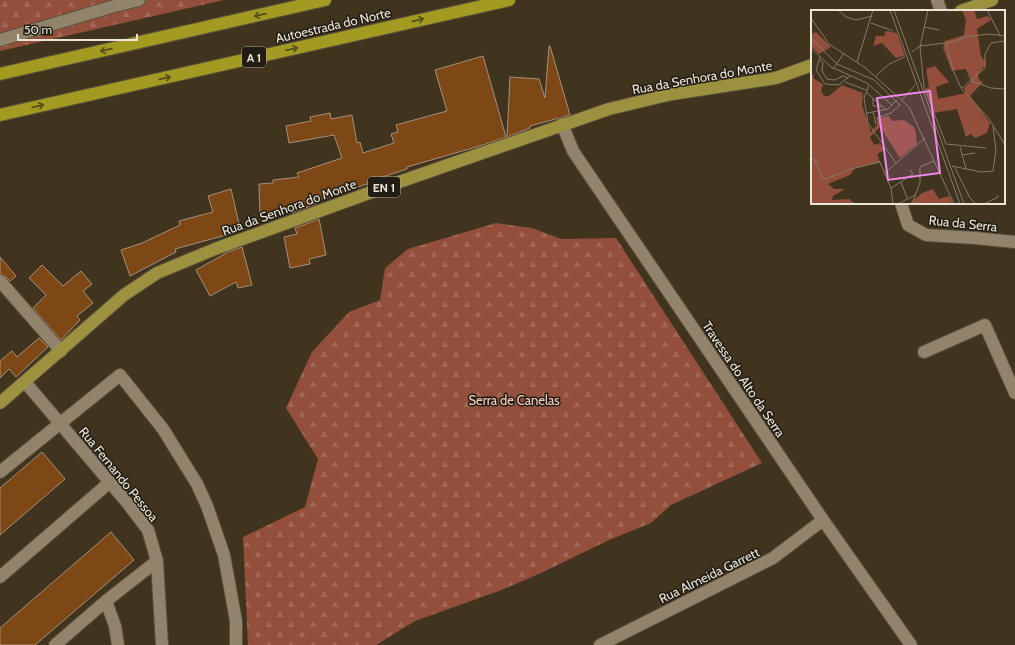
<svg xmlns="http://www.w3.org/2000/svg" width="1015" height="645" viewBox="0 0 1015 645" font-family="Cabin,sans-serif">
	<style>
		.forest { fill: url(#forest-firs) }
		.building { fill: #7d4815; stroke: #a78f7d }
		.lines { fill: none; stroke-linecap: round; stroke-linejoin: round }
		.minor-casing { stroke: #5a503c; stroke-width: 14 }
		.major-casing { stroke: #5a503c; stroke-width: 14 }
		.highway-casing { stroke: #5a503c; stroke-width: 14 }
		.minor { stroke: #92846c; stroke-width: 12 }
		.major { stroke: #9c913f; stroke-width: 12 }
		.highway { stroke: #a29a21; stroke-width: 12 }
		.oneway { stroke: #554f19 }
		.labels { text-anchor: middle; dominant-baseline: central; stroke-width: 3; stroke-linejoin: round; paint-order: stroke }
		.shield { fill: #221d13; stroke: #afa89c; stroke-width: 1 }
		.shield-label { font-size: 12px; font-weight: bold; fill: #ebe4d7 }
		.street-label { font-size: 13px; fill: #ebe4d7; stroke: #221d13 }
		.park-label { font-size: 13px; fill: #f6ccc0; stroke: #221d13 }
		.inset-road { fill: none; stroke: #847a68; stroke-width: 1 }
		.view { fill: #f38af1; fill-opacity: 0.15; stroke: #f38af1; stroke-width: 2 }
		.inset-edge { fill: none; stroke: #ebe4d7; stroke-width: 2 }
	</style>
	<defs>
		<pattern id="forest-firs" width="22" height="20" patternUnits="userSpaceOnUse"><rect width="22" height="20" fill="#934f3c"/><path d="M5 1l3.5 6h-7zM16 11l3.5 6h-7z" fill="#a26857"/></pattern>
	</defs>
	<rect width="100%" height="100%" fill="#40341e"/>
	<g class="forest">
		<polygon points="0,0 224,0 0,51"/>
		<polygon points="496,223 532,228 561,239 616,238 762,463 671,505 651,523 607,541 541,573 499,591 415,621 376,645 248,645 243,537 305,507 318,459 286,408 312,352 349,312 380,300 385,268 408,249"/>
	</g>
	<g class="building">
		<polygon points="549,46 550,46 570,115 530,126 530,128 507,137 510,77 539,79 545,98"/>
		<polygon points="483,56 506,137 483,145 407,167 407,169 373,180 373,182 315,201 316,204 292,213 292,210 260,215 259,184 273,183 273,180 299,177 297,173 342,158 334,135 289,143 286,126 311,121 310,117 330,113 331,119 352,115 357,143 360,142 363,153 394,143 391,134 398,132 396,125 447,111 435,70"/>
		<polygon points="231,189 240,228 236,229 237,232 175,249 176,252 130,276 121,250 142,243 180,225 179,221 213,212 208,196"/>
		<polygon points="319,219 326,255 309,259 310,264 290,268 284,237 297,234 295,228"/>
		<polygon points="242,247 252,285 238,288 236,282 210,296 196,270 228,252"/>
		<polygon points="0,257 16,276 10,281 5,276 0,274"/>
		<polygon points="42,265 63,286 81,271 92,284 83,291 93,303 77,316 80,320 61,340 33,308 46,295 29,278"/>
		<polygon points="39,338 48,347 16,377 9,369 0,378 0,361 12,351 17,357"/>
		<polygon points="42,452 65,479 0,535 0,488"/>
		<polygon points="111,532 134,560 35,645 0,645 0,628"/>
	</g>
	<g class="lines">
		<g class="minor-casing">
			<g id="minor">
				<polyline points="937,0 941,11"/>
				<polyline points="0,40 111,7 139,0"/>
				<polyline points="562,124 573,151 823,520 911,645"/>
				<polyline points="901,203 908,225 926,235 975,238 1015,242"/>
				<polyline points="0,281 61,351"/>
				<polyline points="924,352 985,325 1015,393"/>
				<polyline points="25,382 129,505 148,530 157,561 162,645"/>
				<polyline points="0,472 120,375 163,429 197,484 207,506 224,555 236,621 236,645"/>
				<polyline points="0,577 110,482"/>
				<polyline points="106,601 115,626 118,645"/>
				<polyline points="55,645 106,601 157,561"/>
				<polyline points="600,645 773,558 823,520"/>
			</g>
		</g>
		<g class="major-casing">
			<g id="major">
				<polyline points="961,11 992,0"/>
				<polyline points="0,403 124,295 157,273 215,249 402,181 609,109 672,94 776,78 812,65"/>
			</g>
		</g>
		<g class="highway-casing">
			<g id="highway">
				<polyline points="0,74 325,0"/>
				<polyline points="0,115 509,0"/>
			</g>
		</g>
		<use href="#minor" class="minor"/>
		<use href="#major" class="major"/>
		<use href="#highway" class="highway"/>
	</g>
	<defs><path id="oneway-shaft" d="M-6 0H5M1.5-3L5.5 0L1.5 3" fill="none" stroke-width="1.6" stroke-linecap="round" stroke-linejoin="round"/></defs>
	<g class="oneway">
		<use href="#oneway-shaft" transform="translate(260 15) rotate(167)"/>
		<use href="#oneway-shaft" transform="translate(418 20) rotate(-13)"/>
		<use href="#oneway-shaft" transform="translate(292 49) rotate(-13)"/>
		<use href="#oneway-shaft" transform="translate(106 50) rotate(167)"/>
		<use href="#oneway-shaft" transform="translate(165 78) rotate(-13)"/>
		<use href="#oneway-shaft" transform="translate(38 106) rotate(-13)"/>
	</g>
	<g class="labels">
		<g class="shield">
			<rect x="242" y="47" width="24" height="20" rx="3"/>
			<rect x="368" y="177" width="32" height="20" rx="3"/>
		</g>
		<g class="shield-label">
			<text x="254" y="57">A 1</text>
			<text x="384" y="187">EN 1</text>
		</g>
		<g class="street-label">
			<text transform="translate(333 25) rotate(-13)">Autoestrada do Norte</text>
			<text transform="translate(702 77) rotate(-10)">Rua da Senhora do Monte</text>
			<text transform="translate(289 207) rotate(-20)">Rua da Senhora do Monte</text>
			<text transform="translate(963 223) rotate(6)">Rua da Serra</text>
			<text transform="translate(744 379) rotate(56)">Travessa do Alto da Serra</text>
			<text transform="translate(119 474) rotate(51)">Rua Fernando Pessoa</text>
			<text transform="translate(709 575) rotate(-26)">Rua Almeida Garrett</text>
		</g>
		<g class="park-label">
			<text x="514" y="400">Serra de Canelas</text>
		</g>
	</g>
	<g transform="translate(811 10)">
		<rect width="194" height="194" fill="#40341e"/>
		<path d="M151 0H163L166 9 177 6 180 10 166 19 170 46 175 53 167 65 168 70 172 72 159 86 179 113 176 123 164 128 160 124 155 127 146 99 122 103 114 79 118 77 115 59 124 56 138 72 125 77 127 89 155 83 153 78 160 72 155 59 141 61 132 38 134 31 153 25 155 10ZM75 21 86 23 94 46 85 48 71 33 62 36 65 26H73ZM5 22 20 37 8 44 0 36V24ZM0 59 3 69 12 74 10 81 13 86H18L31 75 52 83 51 95 60 122 66 115V108L78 106 81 111 93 110 103 117 105 124 106 134 89 148 69 117 59 127 63 135 69 133 73 140 66 144 69 152 44 158 39 165 17 174 23 179H34L22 186 21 190 38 189 44 194H0ZM122 179 128 189 138 186 142 194H98L111 183Z" fill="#934f3c"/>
		<path class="inset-road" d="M27 0 35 7 45 10 61 6M79 0 149 194M83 0 153 194M117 0 109 37 113 77 135 134 175 138M176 0 189 25M0 8 18 34 56 59 98 97 143 194M60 13 82 21M113 17 128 20M0 28 26 54 63 70 89 95 80 103 65 108M135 33 142 60 150 78 178 109 194 135M0 38 20 57 56 73 81 95M101 42 109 36 142 32 154 27 178 24 194 26M9 47 5 60 14 74 28 75 39 66M8 49 12 53 11 61 16 69 24 70 32 66 37 68M46 52 62 0M22 59 33 43M65 66 78 54 94 47M160 71 180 78 194 79M34 72 55 80M58 75 53 88 57 113 85 153M151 78 174 58V44L180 33 194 31M55 82 75 100M62 88V96H71M91 90 104 75M62 102 65 114M56 103 77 99 86 90M149 137 155 159M151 145 164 143M0 149 4 150 12 170 40 159 69 152 80 178 82 194M141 156 170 162 182 161 185 140 182 116M143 156 159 188 165 194M74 163 114 128M90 172 96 188M80 178 102 164 99 160M87 194 104 185M101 194 109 173V157L123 151M173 194 187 187 186 185"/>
		<path class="view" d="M119 81 129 163 77 170 66 88Z"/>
		<rect width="194" height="194" class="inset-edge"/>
	</g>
	<path d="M18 34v6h119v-6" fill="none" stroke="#ebe4d7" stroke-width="2"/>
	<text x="24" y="34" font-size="12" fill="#ebe4d7" stroke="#221d13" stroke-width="3" paint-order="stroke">50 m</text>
</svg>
